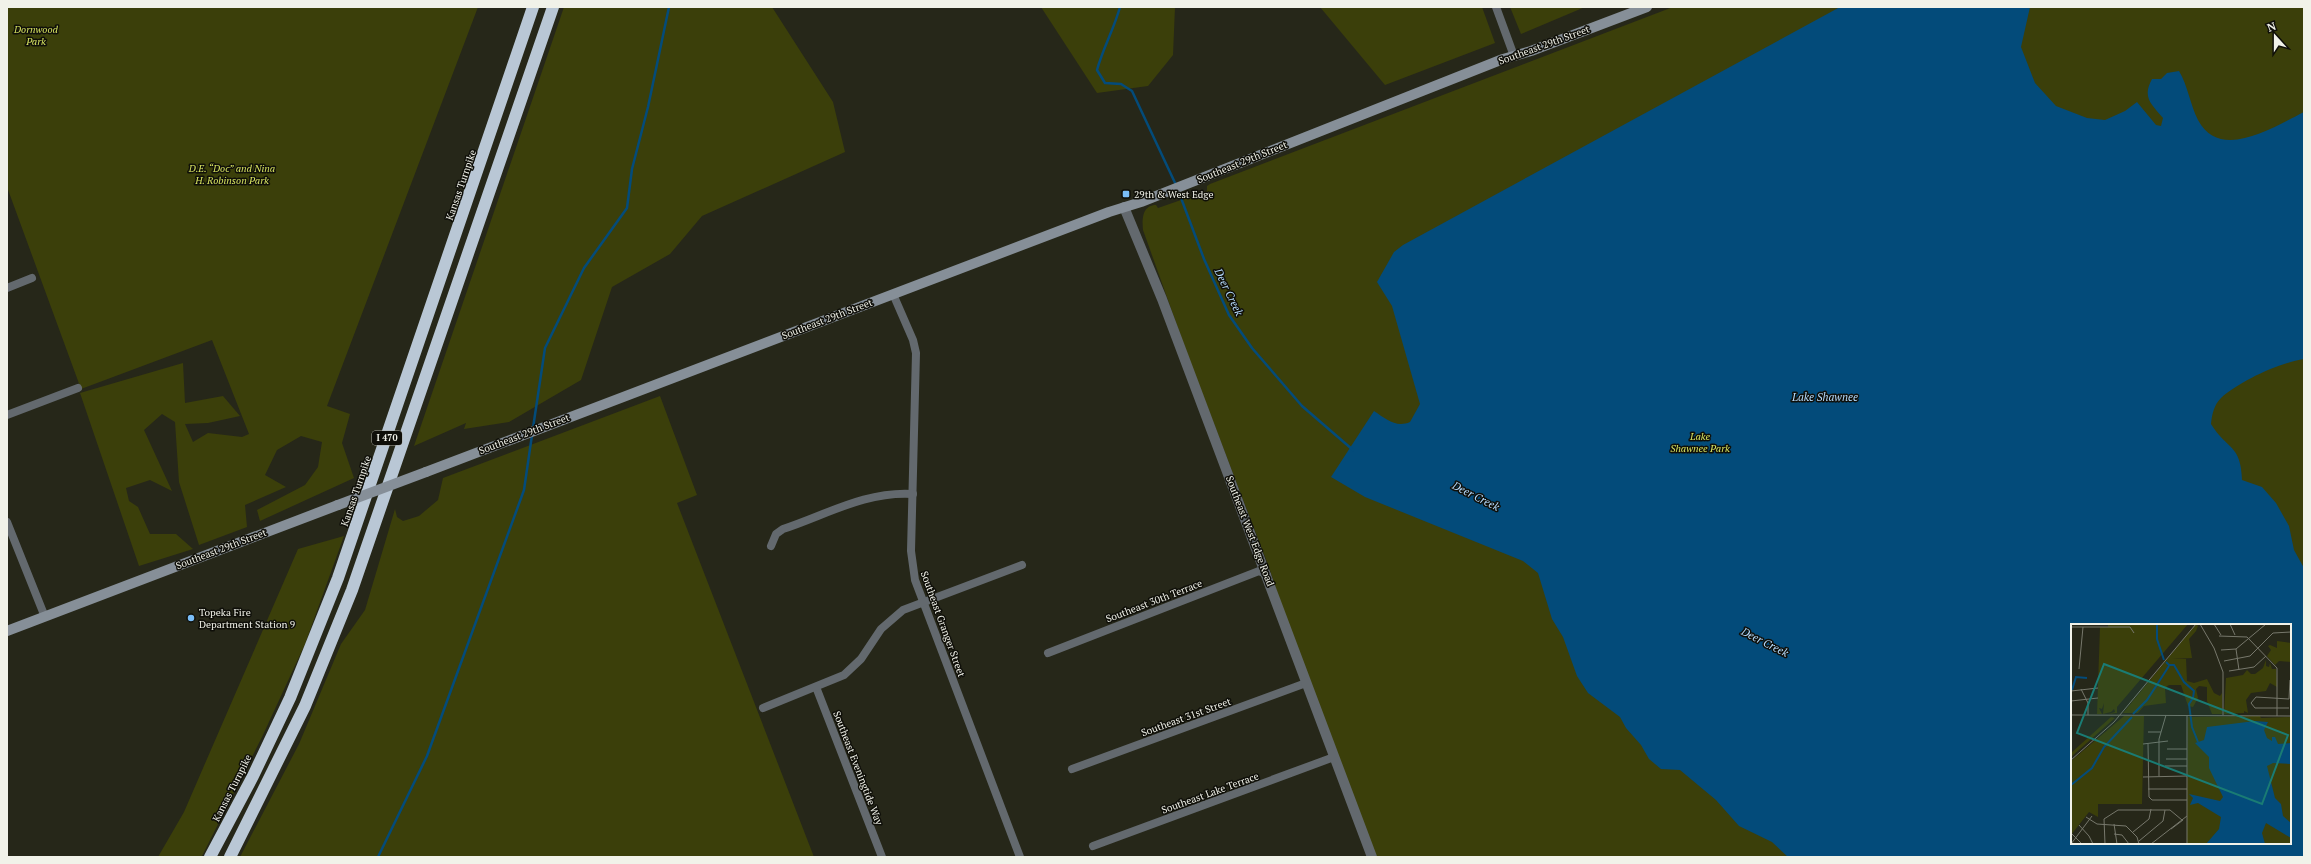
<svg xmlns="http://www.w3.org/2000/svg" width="2311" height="864" viewBox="0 0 2311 864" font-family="'PT Serif',serif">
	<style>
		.green { fill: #3b3f0a; fill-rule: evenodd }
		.water { fill: #034b7a; fill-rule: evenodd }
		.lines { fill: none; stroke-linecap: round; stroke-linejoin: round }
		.stream { stroke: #034b7a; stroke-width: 2.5 }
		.minor { stroke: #63696e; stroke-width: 8 }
		.tertiary { stroke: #63696e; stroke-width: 10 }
		.secondary { stroke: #868f98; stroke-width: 10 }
		.motorway { stroke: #b9c7d5; stroke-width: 12 }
		.secondary-bridge { stroke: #868f98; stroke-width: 10 }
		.poi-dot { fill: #7abef8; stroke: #0f0f09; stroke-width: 1.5 }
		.labels { text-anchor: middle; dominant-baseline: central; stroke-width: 3; stroke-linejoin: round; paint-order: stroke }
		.shield { fill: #0f0f09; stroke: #adaea6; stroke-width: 1 }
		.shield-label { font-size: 9px; font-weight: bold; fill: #f1f2e9 }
		.park-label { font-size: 10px; font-style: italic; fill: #d8e461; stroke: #0f0f09 }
		.street-label { font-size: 10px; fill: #f1f2e9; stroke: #0f0f09 }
		.poi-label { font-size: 10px; fill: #f1f2e9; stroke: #0f0f09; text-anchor: start }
		.water-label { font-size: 11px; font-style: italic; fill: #b5dbfd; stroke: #0f0f09 }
		.inset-river { fill: none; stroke: #034b7a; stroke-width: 2 }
		.inset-road { fill: none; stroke: #77786c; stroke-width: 1 }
		.view { fill: #1a7c74; fill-opacity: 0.15; stroke: #1a7c74; stroke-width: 2 }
		.inset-edge { fill: none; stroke: #f1f2e9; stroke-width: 2 }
	</style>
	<rect width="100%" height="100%" fill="#262719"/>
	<g class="green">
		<polygon points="7,7 478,7 327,406 350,414 342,443 354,478 260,521 257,510 305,485 318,467 322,442 301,436 277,450 265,475 286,487 245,505 247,527 199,545 179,482 175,422 162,414 144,430 172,491 150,480 126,488 129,501 138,507 150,534 176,534 193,549 139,566 80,393 183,363 185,403 223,396 240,416 208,423 185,424 193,442 208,433 242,437 249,434 212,340 81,389 7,187"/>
		<polygon points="564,7 772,7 833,102 845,152 702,216 670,254 612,287 581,380 509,422 464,429 466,423 414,446"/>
		<polygon points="1041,7 1175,7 1173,55 1148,86 1097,93"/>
		<polygon points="1320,7 1482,7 1495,43 1385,85"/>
		<polygon points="1510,7 1585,7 1521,34"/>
		<path d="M1673 7H2304V857H1376L1287 622 1269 567 1188 356 1143 230C1142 220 1142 205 1156 205L1158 208 1207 191V186L1210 184ZM2072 625H2290V843H2072Z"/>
		<polygon points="660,396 697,495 677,503 814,857 240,857 299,744 341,644 365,610 395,509 397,517 403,521 419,516 438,500 443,478"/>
		<polygon points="344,536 305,644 262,737 202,856 158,857 184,812 298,549"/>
	</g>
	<path class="water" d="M1840 7H2030L2021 47 2035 83 2056 106 2087 118 2105 120 2125 111 2137 102 2156 125 2161 126 2163 118C2151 104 2142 97 2152 79H2161L2167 73 2179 71C2188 86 2190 104 2198 120 2220 162 2274 127 2304 112V359C2279 363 2240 381 2221 398 2214 405 2212 414 2211 424 2227 450 2241 444 2242 480L2262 487 2276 503 2289 526 2294 550 2304 568V857H1788L1772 842 1739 826 1716 800 1680 770 1661 769 1649 759 1641 745 1626 728 1620 717 1588 693 1577 676 1563 637 1552 619 1538 573 1523 561 1365 497 1331 477 1374 411C1386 419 1396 428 1410 422L1420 404 1392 306 1377 282 1394 252 1403 245ZM2072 625H2290V843H2072Z"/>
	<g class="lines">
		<g class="stream">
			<path d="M1120 7C1114 29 1103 48 1097 70L1105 83 1121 84 1132 91 1176 185"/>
			<polyline points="1178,190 1204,259 1229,315 1252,348 1302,406 1353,450"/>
			<polyline points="533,428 545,348 584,268 627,208 632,169 648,107 669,7"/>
			<polyline points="378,857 427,756 524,490 532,435"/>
		</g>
		<g class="minor">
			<polyline points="1496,7 1514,56"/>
			<polyline points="7,288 32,278"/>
			<polyline points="893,294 913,340 916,353 911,551 915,580 1020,857"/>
			<polyline points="7,415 78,388"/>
			<polyline points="7,522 45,617"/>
			<path d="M771 546 776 534 783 529C826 515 865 491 913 494"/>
			<polyline points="1048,653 1259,571 1267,575"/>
			<polyline points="816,687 882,857"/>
			<polyline points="763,708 844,675 861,659 881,629 903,610 1022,565"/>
			<polyline points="1072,769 1306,683"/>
			<polyline points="1093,846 1334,757"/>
		</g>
		<polyline class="tertiary" points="1124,207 1162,299 1372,857"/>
		<g class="secondary">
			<polyline points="426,472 1109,212 1141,202 1503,59 1531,51 1647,7"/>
			<polyline points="7,631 338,505"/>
		</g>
		<g class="motorway">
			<polyline points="210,857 253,776 290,698 338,578 533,7"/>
			<polyline points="230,857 305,706 352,590 553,7"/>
		</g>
		<polyline class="secondary-bridge" points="338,505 426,472"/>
	</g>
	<g class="poi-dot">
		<rect x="1122" y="190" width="8" height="8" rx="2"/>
		<circle cx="191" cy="618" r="4"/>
	</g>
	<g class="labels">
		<rect class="shield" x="372" y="431" width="30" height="14" rx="3"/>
		<g class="shield-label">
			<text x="387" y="438">I 470</text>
		</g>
		<g class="park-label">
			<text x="36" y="29">Dornwood<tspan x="36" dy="12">Park</tspan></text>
			<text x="232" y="168">D.E. “Doc” and Nina<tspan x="232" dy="12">H. Robinson Park</tspan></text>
			<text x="1700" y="436">Lake<tspan x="1700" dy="12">Shawnee Park</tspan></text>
		</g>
		<g class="street-label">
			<text transform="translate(1544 45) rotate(-20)">Southeast 29th Street</text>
			<text transform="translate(1242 162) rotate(-22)">Southeast 29th Street</text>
			<text transform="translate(461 185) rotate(-71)">Kansas Turnpike</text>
			<text transform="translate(827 319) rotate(-21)">Southeast 29th Street</text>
			<text transform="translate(524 434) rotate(-21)">Southeast 29th Street</text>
			<text transform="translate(356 491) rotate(-71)">Kansas Turnpike</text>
			<text transform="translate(1250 531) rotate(69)">Southeast West Edge Road</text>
			<text transform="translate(221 549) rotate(-21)">Southeast 29th Street</text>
			<text transform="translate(1154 601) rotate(-21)">Southeast 30th Terrace</text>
			<text transform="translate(943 624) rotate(70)">Southeast Granger Street</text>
			<text transform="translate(1186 717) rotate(-20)">Southeast 31st Street</text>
			<text transform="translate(858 768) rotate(69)">Southeast Eveningtide Way</text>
			<text transform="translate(232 788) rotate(-63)">Kansas Turnpike</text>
			<text transform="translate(1210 793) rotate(-20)">Southeast Lake Terrace</text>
		</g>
		<g class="poi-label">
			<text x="1134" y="194">29th &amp; West Edge</text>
			<text x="199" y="612">Topeka Fire<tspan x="199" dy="12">Department Station 9</tspan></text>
		</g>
		<g class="water-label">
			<text transform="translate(1229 292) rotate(64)">Deer Creek</text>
			<text x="1825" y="397">Lake Shawnee</text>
			<text transform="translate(1476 496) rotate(27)">Deer Creek</text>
			<text transform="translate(1765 642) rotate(27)">Deer Creek</text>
		</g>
	</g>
	<g transform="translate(2071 624)">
		<rect width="220" height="220" fill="#262719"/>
		<path d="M37 0H117L46 83V89L37 90 44 88 43 85 40 88 32 90 33 79 31 85 28 84 31 90H26L29 3H37ZM125 0 127 2 125 7 118 15 121 34 101 35H115L116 57 123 59 136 55 143 69 149 72 151 69V90H141L136 77V63L128 62 125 65 127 74 122 83 117 82 110 61H98L94 64 95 79 73 82 67 89H52ZM206 17 220 19V38L208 37 204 41 196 32 200 26 197 22 199 21 206 24ZM195 36V42L198 43 199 39 201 45H205L206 63 199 59 195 67 180 69 175 76 177 89 173 87V89L153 90 155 54 172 51 176 46 180 50H184L192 44ZM53 92H73L71 180H27V193L18 188 0 211V137ZM189 92 190 94 220 93V220H116L117 93ZM40 93 44 94 0 133V129Z" fill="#3b3f0a"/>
		<path d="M184 97 197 98 193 106 196 114 201 117V113H204L207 120 220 119V140L202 139 196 142 204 174 210 180 212 192 220 199V214L195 199 191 209 194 220H135L148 205 150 193 127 179 119 181 122 174 118 170 149 177 152 173 138 144V133L124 119 133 116 136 103Z" fill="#034b7a"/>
		<path class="inset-river" d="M86 0V15L93 36M95 38 98 41H103L113 58 123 67 122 74 118 80 121 103 127 118M1 66 5 53 16 54M62 90 76 76 98 42M0 161 21 144 33 123 61 93"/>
		<path class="inset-road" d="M129 0 143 24 152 48V91M143 0 150 11M159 0 164 11M0 3H59L63 9M148 12 176 13 206 44V92M150 26 165 25M153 37 179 32 202 9 220 8M8 45 12 3M168 46 165 25 195 0M158 47 183 43 195 32M10 65 17 79V91M0 67 27 64M0 77 27 74M218 84H184L180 79 185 73 218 75 219 56M0 91 220 92M77 108H90M72 120 97 117M77 120 78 173 81 176H116M96 125H116M95 135H116M0 136 43 98 125 0M94 142H116M88 152V115L95 91M72 153 116 152M77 165H116M15 193 26 200 55 202 66 213 68 220M43 200 46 220M8 201 18 212 22 220M100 205 112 196M62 208 78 195 80 185M1 210 11 220M43 210 51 211 58 220M68 217 92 197 94 186M0 220 21 192M34 220 33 195 47 186H99L111 196M80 220 116 192M116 220V91"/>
		<path class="view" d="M33 40 217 111 191 180 6 109Z"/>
		<rect width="220" height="220" class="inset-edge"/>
	</g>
	<rect width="2311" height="864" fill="none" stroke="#f1f2e9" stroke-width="16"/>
	<g transform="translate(2275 36) rotate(339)" stroke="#0f0f09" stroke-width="3" paint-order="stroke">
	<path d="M0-3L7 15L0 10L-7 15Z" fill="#f1f2e9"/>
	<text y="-6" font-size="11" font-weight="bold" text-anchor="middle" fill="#f1f2e9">N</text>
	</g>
</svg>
